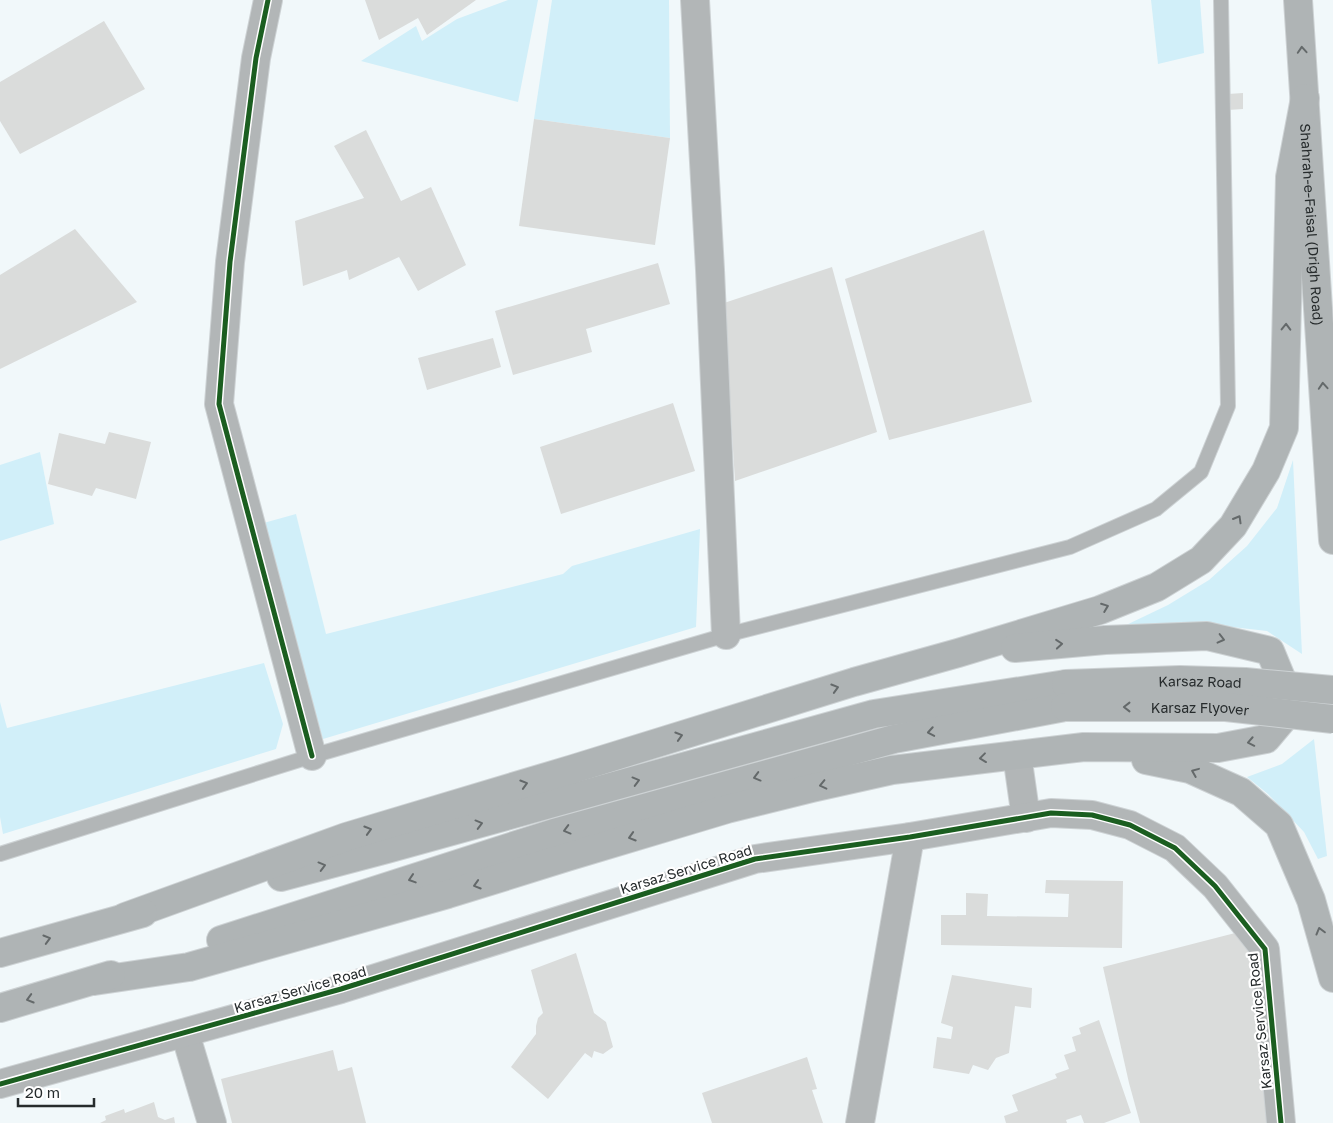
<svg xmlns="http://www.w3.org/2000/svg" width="1333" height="1123" viewBox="0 0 1333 1123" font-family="'Golos Text',sans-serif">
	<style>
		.green { fill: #d1eff9 }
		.building { fill: #dadcdb }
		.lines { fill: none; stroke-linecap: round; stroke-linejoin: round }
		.lane-casing { stroke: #cdd2d4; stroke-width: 16 }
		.street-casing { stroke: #cdd2d4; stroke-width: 30 }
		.highway-casing { stroke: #cdd2d4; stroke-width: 30 }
		.lane { stroke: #b2b6b7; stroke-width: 14 }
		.street { stroke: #b2b6b7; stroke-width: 28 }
		.highway { stroke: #afb4b5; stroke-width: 28 }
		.highway-bridge-casing { stroke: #cdd2d4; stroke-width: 30; stroke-linecap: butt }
		.highway-bridge { stroke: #afb4b5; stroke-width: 28 }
		.cycleway-casing { stroke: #fff; stroke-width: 8 }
		.cycleway { stroke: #1b5e20; stroke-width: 5 }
		.oneway { stroke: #64696a }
		.labels { text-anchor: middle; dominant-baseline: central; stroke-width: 4.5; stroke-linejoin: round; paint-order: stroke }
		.street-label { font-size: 14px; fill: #262b2c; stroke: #fff }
	</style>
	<rect width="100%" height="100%" fill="#f1f8fa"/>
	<g class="green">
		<polygon points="508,0 538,0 518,102 361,61 416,26 422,41 457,19"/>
		<polygon points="552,0 669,0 670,138 534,119"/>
		<polygon points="1151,0 1200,0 1204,53 1158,64"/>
		<polygon points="40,452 54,524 0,541 0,465"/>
		<polygon points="1293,460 1302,654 1267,631 1197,623 1122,627 1168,605 1209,580 1247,546 1277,508"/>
		<polygon points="296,514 326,634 563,574 572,566 700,529 696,627 323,739 260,524"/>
		<polygon points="264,663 283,724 276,749 3,834 0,817 0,702 7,728"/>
		<polygon points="1314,739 1327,856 1318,859 1304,832 1268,794 1247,777 1282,764"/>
	</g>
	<g class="building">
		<polygon points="365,0 476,0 427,35 418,18 379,40"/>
		<polygon points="104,21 145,89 20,154 0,121 0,82"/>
		<polygon points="1243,93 1243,109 1228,110 1228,94"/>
		<polygon points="534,119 670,138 655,245 519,226"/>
		<polygon points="366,130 401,201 431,187 466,265 418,291 399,257 349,280 347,270 303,286 295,221 364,198 334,146"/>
		<polygon points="75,229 137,302 0,369 0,275"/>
		<polygon points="984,230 1032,402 889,440 845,279"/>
		<polygon points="658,263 670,304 586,329 592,352 513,375 495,311"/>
		<polygon points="832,267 877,432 735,481 724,303"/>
		<polygon points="493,338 501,367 427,390 418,358"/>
		<polygon points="673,403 695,471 561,514 540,447"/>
		<polygon points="109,432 151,442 136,499 96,488 92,496 48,484 59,433 105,444"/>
		<polygon points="1046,880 1123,881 1122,948 941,945 941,915 966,915 966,893 988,894 987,916 1068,917 1069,894 1045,893"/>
		<polygon points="1239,932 1255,948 1267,1123 1140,1123 1129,1083 1103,967"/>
		<polygon points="576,953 594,1013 606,1022 613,1047 603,1054 594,1051 592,1058 585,1053 548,1099 511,1067 536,1034 536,1026 538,1018 543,1013 531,970"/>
		<polygon points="952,975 1032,988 1031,1008 1015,1006 1009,1053 996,1058 988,1070 973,1065 969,1074 933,1068 937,1037 951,1039 953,1027 941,1023"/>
		<polygon points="1099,1020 1131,1113 1104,1123 1084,1123 1081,1115 1066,1120 1067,1123 1006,1123 1004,1116 1018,1111 1012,1095 1057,1078 1055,1074 1069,1069 1064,1055 1076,1051 1072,1037 1081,1034 1079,1028"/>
		<polygon points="333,1050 338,1071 352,1067 366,1123 232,1123 221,1079"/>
		<polygon points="807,1057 817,1089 812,1090 823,1123 712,1123 702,1093"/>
		<polygon points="154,1102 158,1117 165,1120 174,1117 175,1123 100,1123 106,1120 105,1116 124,1109 125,1113"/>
	</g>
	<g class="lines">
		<g class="lane-casing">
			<polyline id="lane" points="0,854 312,756 726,635 1070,547 1156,509 1201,472 1228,406 1221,0"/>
		</g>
		<g class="street-casing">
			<g id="street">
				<polyline points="268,0 256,58 230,262 219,404 312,756"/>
				<polyline points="695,0 710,270 726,635"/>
				<polyline points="1017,755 1026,818"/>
				<polyline points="185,1033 212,1123"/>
				<polyline points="0,1084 341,989 755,859 910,837 1051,813 1092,815 1130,825 1175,848 1215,886 1265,949 1281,1123"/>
				<polyline points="860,1123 910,837"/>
			</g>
		</g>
		<g class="highway-casing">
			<g id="highway">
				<path id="s1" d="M1298 0 1333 540"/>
				<polyline points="1146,760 1190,769 1241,792 1279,825 1311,900 1333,978"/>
				<polyline points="281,877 387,849 874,714 1066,684"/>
				<polyline points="125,917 346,837 573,769 854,682 958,653 1100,610 1157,587 1201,560 1233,526 1266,471 1284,428 1290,177 1305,98"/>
				<polyline points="221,940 554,833 894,739 1065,707"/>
				<polyline points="0,953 143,913"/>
				<polyline points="94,981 189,967 448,894 567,857 727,809 812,788 892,770 1084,747 1218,748 1266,739 1282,720 1284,685 1270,651 1207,636 1105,640 1015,648"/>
				<polyline points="0,1008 111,975"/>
			</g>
		</g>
		<use href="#lane" class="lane"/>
		<use href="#street" class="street"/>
		<use href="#highway" class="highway"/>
		<g class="highway-bridge-casing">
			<g id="highway-bridge">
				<path id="s2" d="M1066 684 1180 680 1245 682 1333 690"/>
				<path id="s3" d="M1065 707H1226L1333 719"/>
			</g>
		</g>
		<use href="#highway-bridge" class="highway-bridge"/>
		<g class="cycleway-casing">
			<g id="cycleway">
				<polyline points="268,0 256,58 230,262 219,404 312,756"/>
				<polyline points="0,1084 341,989 755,859 910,837 1051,813 1092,815 1130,825 1175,848 1215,886 1265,949 1281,1123"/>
			</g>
		</g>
		<use href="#cycleway" class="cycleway"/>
	</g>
	<defs><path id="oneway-chevron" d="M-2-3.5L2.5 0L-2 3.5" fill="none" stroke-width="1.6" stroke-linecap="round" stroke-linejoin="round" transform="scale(1.25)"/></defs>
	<g class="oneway">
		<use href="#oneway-chevron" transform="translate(1302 50) rotate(-94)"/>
		<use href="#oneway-chevron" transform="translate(1286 327) rotate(-89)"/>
		<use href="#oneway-chevron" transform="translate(1323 386) rotate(-94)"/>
		<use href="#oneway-chevron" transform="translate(1238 519) rotate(-60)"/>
		<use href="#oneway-chevron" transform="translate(1105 607) rotate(-21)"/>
		<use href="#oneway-chevron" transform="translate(1221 639) rotate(14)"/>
		<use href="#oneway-chevron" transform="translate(1059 644) rotate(-5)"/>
		<use href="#oneway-chevron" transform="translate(835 688) rotate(-17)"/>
		<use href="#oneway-chevron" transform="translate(1127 707) rotate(180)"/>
		<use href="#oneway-chevron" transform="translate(931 732) rotate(170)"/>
		<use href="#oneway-chevron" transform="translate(679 736) rotate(-17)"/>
		<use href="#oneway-chevron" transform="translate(1251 742) rotate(169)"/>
		<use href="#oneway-chevron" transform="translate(983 758) rotate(173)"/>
		<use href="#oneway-chevron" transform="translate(1195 772) rotate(-158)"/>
		<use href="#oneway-chevron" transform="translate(757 777) rotate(165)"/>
		<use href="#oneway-chevron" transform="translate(636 781) rotate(-15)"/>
		<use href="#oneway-chevron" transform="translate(524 784) rotate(-17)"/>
		<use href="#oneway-chevron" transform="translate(823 785) rotate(167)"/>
		<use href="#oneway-chevron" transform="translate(479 824) rotate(-15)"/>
		<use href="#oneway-chevron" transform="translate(368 830) rotate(-17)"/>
		<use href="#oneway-chevron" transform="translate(567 830) rotate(165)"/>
		<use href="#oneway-chevron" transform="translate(632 837) rotate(163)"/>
		<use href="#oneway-chevron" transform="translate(322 866) rotate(-15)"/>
		<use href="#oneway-chevron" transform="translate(412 879) rotate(162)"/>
		<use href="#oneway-chevron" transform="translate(477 885) rotate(163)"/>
		<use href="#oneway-chevron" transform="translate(1320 931) rotate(-105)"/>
		<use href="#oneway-chevron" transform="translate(47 939) rotate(-16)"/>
		<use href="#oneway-chevron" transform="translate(30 999) rotate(164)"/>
	</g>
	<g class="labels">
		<g class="street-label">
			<text stroke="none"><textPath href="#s1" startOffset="225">Shahrah-e-Faisal (Drigh Road)</textPath></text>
			<text stroke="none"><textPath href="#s2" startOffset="134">Karsaz Road</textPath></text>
			<text stroke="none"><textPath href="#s3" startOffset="135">Karsaz Flyover</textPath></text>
			<text transform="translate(686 869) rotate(-17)">Karsaz Service Road</text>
			<text transform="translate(300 989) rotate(-16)">Karsaz Service Road</text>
			<text transform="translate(1259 1021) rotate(-96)">Karsaz Service Road</text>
		</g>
	</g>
	<path d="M18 1098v8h76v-8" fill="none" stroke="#262b2c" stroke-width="2.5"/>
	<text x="25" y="1098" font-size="15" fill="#262b2c" stroke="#ffffff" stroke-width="4" paint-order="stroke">20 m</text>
</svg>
